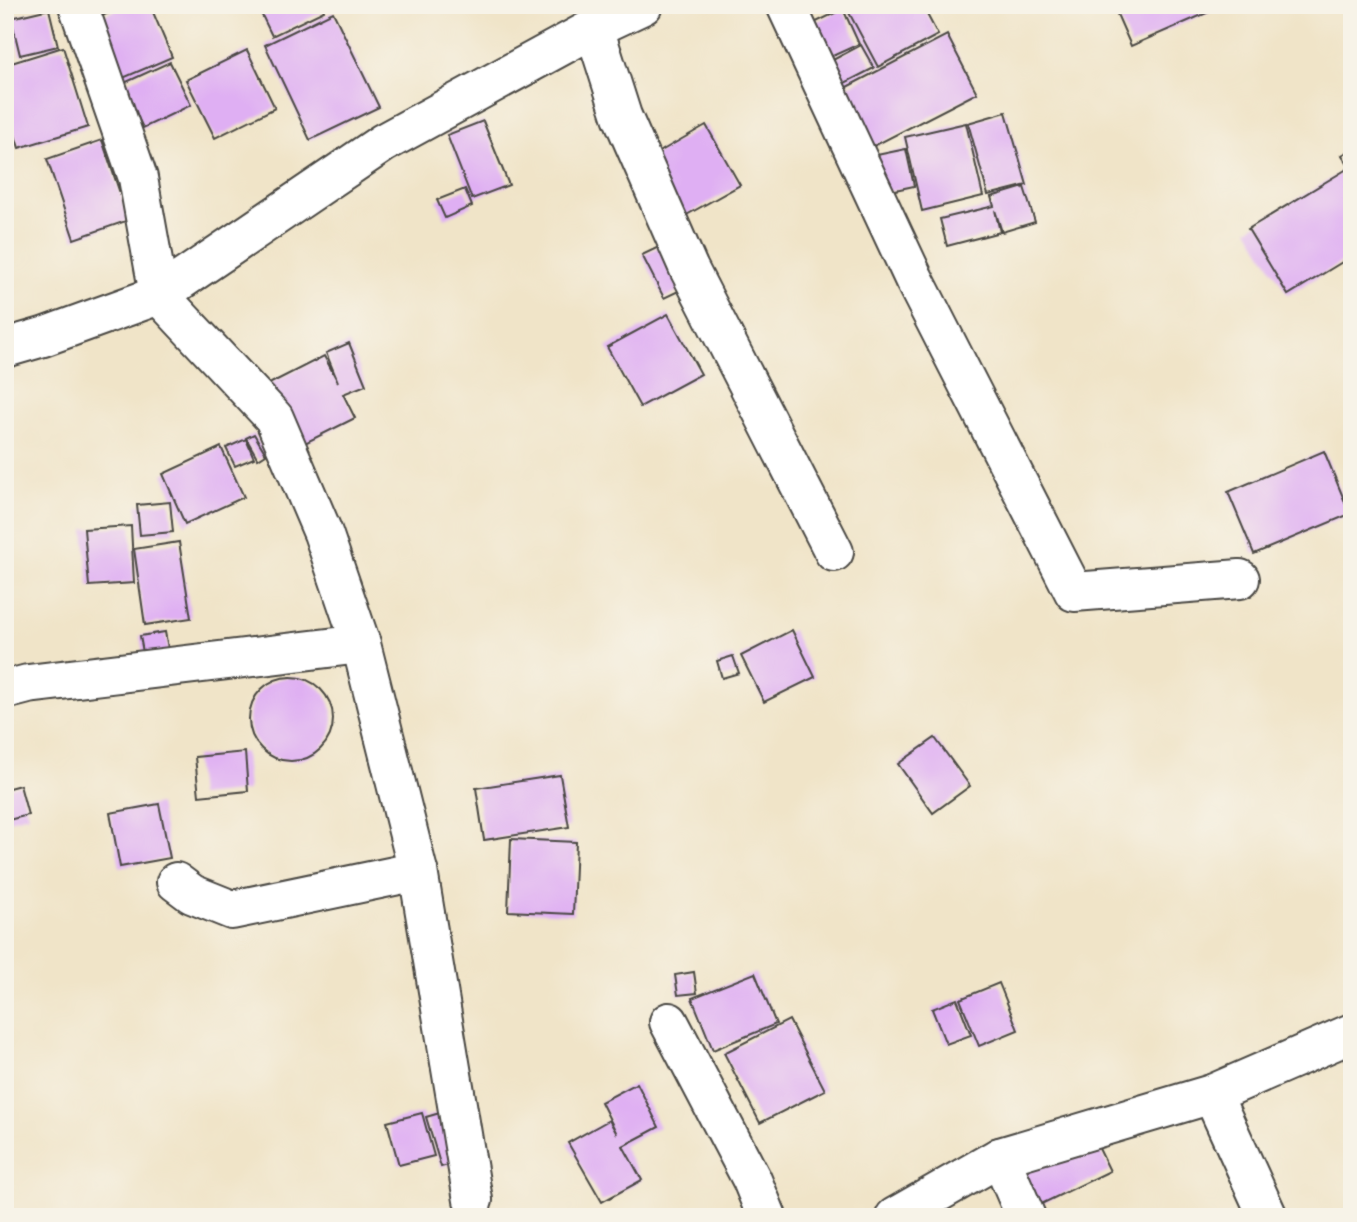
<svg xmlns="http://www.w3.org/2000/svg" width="1357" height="1222" viewBox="0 0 1357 1222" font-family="Caveat,sans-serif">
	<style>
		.building { fill: #dfaff3 }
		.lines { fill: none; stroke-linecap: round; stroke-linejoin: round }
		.minor-casing { stroke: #494743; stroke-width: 42 }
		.minor { stroke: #fff; stroke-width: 38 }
	</style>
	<rect width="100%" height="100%" fill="#f7f3e8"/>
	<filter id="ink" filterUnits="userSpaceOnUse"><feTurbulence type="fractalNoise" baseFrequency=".0143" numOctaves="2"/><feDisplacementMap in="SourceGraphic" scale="14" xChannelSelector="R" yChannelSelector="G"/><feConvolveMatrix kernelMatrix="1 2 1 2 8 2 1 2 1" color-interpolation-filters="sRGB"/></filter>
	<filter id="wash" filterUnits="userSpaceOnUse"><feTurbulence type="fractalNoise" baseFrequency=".00686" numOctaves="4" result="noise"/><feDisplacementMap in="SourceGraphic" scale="28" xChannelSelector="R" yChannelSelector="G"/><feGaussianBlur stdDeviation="1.57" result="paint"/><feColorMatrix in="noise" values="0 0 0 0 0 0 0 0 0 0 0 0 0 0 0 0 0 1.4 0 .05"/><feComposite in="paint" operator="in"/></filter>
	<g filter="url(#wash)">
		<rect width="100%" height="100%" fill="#f0e4c8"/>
		<g id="blocks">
			<g class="building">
				<polygon points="127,5 150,5 172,57 123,78 97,18"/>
				<polygon points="257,5 322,5 324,11 272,36"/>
				<polygon points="854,5 922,5 938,35 878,67 847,9"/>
				<polygon points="1113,5 1225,5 1131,46"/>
				<polygon points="49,9 58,46 20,55 11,18"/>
				<polygon points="843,9 859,44 826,59 810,25"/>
				<polygon points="333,12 379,107 310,140 265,45"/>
				<polygon points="947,35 977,93 872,147 841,90"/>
				<polygon points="861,45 874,68 841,85 829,62"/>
				<polygon points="63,47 88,127 19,148 5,103 5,65"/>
				<polygon points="247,50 275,108 215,138 186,80"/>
				<polygon points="170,62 191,105 143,128 122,84"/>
				<polygon points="1006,112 1027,185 988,195 968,123"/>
				<polygon points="483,121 509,185 472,199 447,135"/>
				<polygon points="966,123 983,196 922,211 905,137"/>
				<polygon points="706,125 740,185 683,217 649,158"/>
				<polygon points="102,140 129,220 74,239 47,159"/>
				<polygon points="906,149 914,186 881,193 872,156"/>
				<polygon points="1352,149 1352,171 1342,155"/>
				<polygon points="1347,169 1352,177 1352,256 1288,295 1248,229"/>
				<polygon points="1024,187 1035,222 1002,232 995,210 1000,232 947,246 940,219 994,206 991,197"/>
				<polygon points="465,189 472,206 445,218 437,200"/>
				<polygon points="665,244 687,287 664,298 642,255"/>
				<polygon points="668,314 701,374 640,407 607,347"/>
				<polygon points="349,343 366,385 343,394 355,418 301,445 269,384 324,356 338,382 326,353"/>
				<polygon points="254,434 266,454 258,459 246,438"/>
				<polygon points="246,439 254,458 235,466 226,448"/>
				<polygon points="221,447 244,497 185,524 163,474"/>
				<polygon points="1324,451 1350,514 1254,554 1228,492"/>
				<polygon points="170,502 173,532 140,535 137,505"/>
				<polygon points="131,526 134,583 89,586 84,529"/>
				<polygon points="179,542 191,618 145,625 134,549"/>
				<polygon points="792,630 815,677 764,702 741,656"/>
				<polygon points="165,632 170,659 145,663 140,636"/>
				<polygon points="733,656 739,673 722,678 717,661"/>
				<circle cx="291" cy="719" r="42"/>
				<polygon points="935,738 970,786 933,813 898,764"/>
				<polygon points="245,752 248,791 199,796 195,757"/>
				<polygon points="560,775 569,827 484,840 476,788"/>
				<polygon points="20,785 28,815 5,821 5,789"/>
				<polygon points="159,804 170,858 120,867 110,813"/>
				<polygon points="511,839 576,842 573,914 508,911"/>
				<polygon points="694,972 697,993 678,995 675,975"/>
				<polygon points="755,973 776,1024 713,1050 692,998"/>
				<polygon points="999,983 1018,1030 979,1046 960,999"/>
				<polygon points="957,999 971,1035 946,1044 932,1009"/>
				<polygon points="789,1020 825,1090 760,1123 724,1053"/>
				<polygon points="637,1083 659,1127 623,1146 642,1180 602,1202 568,1143 609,1120 617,1134 601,1102"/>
				<polygon points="450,1110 465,1160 441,1167 426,1117"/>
				<polygon points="422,1113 434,1156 399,1165 387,1122"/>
				<polygon points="1089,1128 1110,1171 1029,1210 1008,1167"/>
			</g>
		</g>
	</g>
	<g filter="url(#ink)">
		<use href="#blocks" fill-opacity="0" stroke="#494743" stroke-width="2"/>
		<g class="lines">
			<g class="minor-casing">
				<g id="minor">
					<polyline points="78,5 138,178 159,295 274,418 323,533 361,644 418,871 473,1200"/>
					<polyline points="786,5 914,279 1074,592 1240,579"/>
					<polyline points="594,28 622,116 689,269 834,552"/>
					<polyline points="5,348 43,337 159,295 383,143 594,28 643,5"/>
					<polyline points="5,690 28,684 361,644"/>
					<polyline points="176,882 192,894 232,910 418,871"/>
					<polyline points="669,1022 752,1180 767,1217"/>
					<polyline points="1212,1094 1268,1217"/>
					<polyline points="1000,1157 1026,1217"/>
					<polyline points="895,1217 1000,1157 1212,1094 1352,1033"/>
				</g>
			</g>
			<use href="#minor" class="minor"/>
		</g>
	</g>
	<rect width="1357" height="1222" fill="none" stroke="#f7f3e8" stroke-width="28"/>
</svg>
